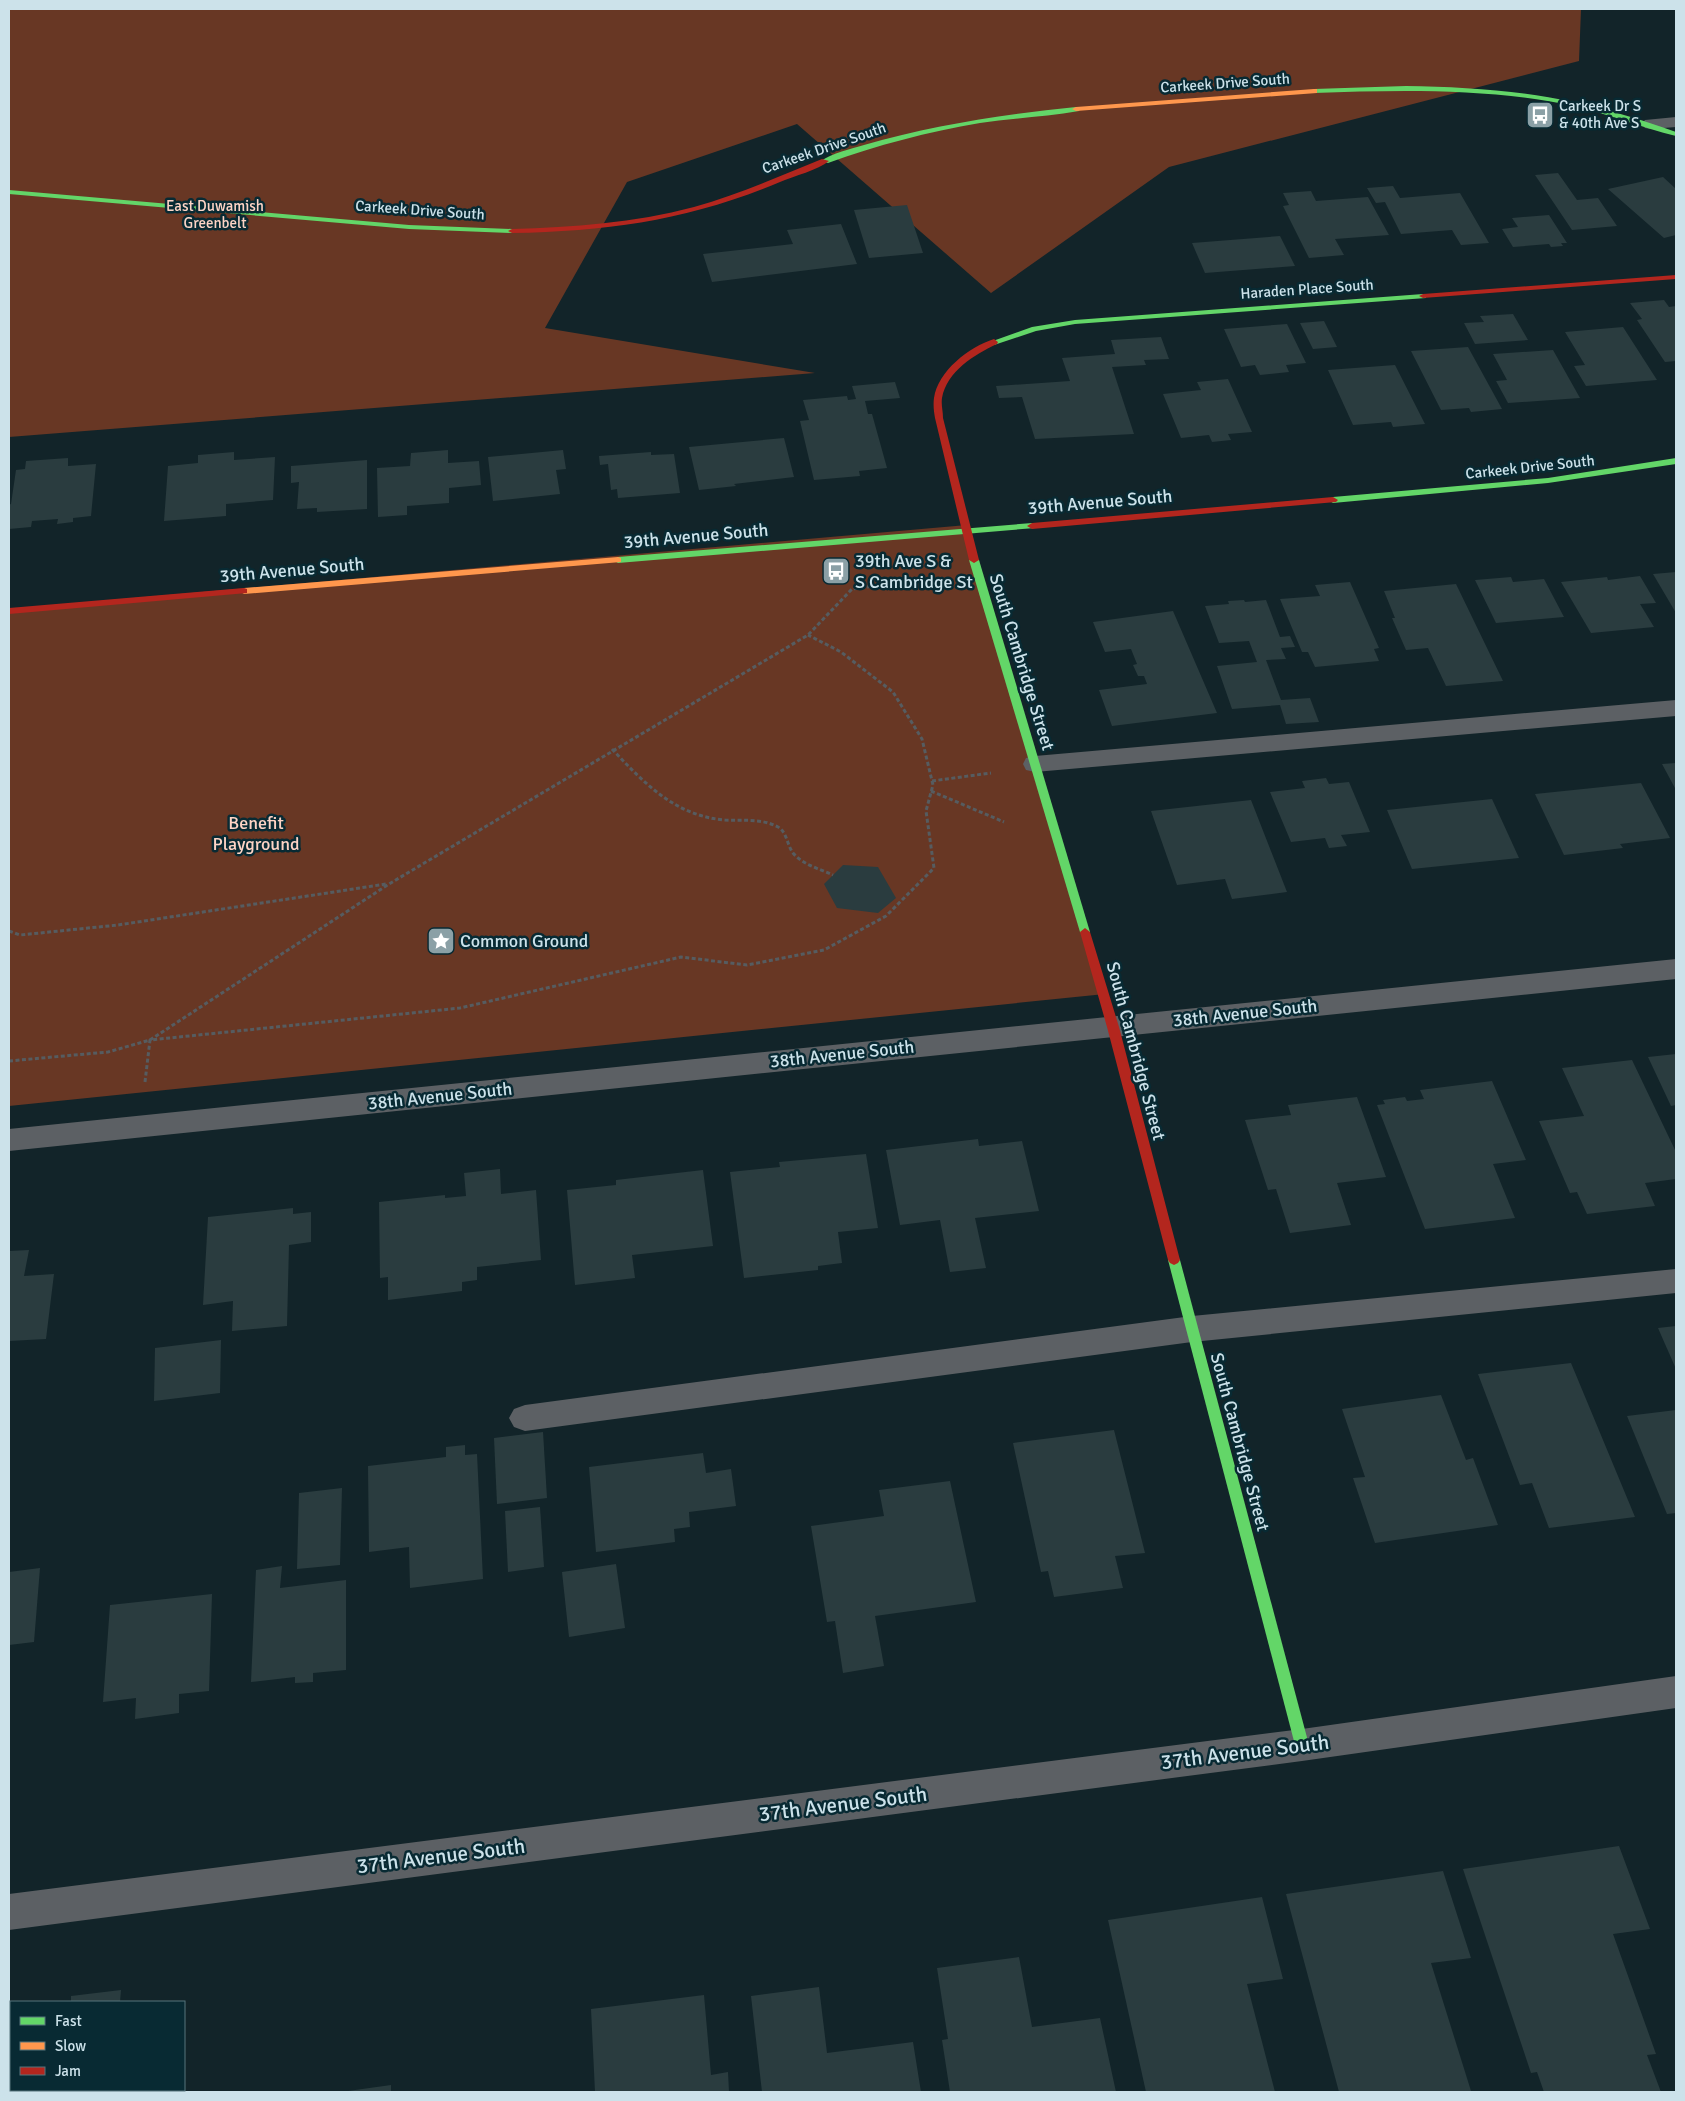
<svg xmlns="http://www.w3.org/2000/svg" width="1685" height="2101" viewBox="0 0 1685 2101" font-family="Signika,sans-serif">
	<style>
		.green { fill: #683724 }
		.building { fill: #2a3c3f }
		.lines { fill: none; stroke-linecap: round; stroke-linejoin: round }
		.path { stroke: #565c60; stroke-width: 3; stroke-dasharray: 4 2.5; stroke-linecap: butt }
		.lane { fill: #5c6064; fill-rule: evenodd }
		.street { fill: #5c6064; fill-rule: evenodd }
		.fast { fill: #63d668; fill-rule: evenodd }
		.slow { fill: #ff974d; fill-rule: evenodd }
		.jam { fill: #b3261e; fill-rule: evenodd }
		.labels { text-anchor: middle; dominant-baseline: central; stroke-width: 5; stroke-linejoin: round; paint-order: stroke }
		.far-street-label { font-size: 15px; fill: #cce2ea; stroke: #082a33 }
		.far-poi-label { font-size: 15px; fill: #cce2ea; stroke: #082a33; text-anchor: start }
		.far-park-label { font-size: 15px; fill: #fed4c5; stroke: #082a33 }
		.street-label { font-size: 18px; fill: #cce2ea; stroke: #082a33 }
		.poi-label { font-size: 18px; fill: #cce2ea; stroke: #082a33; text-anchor: start }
		.park-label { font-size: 18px; fill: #fed4c5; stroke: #082a33 }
		.near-street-label { font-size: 21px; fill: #cce2ea; stroke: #082a33 }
	</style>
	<rect width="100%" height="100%" fill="#122429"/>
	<g class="green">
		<polygon points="9,9 1581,9 1579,61 1169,167 991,293 797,124 627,182 545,328 815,373 9,437"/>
		<polygon points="967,525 1105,994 9,1106 9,609"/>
	</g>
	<g class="building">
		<polygon points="1558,173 1577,200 1598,198 1617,226 1572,230 1535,175"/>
		<polygon points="1663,177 1676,189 1676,235 1664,238 1608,189"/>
		<polygon points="1393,186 1400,198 1460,193 1489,243 1461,245 1452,230 1401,234 1385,202 1376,203 1367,188"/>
		<polygon points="1311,191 1316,201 1368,197 1389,235 1335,239 1344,255 1309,258 1283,206 1289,205 1283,193"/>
		<polygon points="907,205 923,253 869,258 854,210"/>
		<polygon points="1549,215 1567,243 1561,243 1563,246 1551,247 1549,244 1513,247 1502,229 1518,227 1512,218"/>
		<polygon points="841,224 857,264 712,282 703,254 793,244 787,230"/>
		<polygon points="1280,236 1295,266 1205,273 1192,243"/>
		<polygon points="1664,300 1669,307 1676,306 1676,361 1665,362 1637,320 1642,319 1630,303"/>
		<polygon points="1513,314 1528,340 1475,344 1464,323 1484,322 1480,316"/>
		<polygon points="1324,321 1337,347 1313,349 1300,323"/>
		<polygon points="1287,324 1306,363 1286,365 1289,372 1260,375 1255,365 1241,367 1224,329"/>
		<polygon points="1623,327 1657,380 1586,386 1574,366 1585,365 1565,332"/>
		<polygon points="1161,337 1169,359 1144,360 1146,365 1112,367 1134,434 1035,439 1022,397 999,398 996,386 1070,381 1062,358 1115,354 1111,340"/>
		<polygon points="1468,347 1502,409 1471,412 1469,408 1441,410 1411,351"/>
		<polygon points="1553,350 1580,398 1508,403 1496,381 1507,380 1493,354"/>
		<polygon points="1395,365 1425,424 1393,427 1391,422 1353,425 1328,370"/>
		<polygon points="1228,379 1252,432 1228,434 1231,440 1212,442 1209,435 1181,438 1163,394 1201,390 1197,382"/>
		<polygon points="895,382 900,398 865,401 868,414 872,414 887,468 859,471 860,476 814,480 800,421 809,420 803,400 847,396 848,400 856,399 852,386"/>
		<polygon points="784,438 794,477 734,484 736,486 699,490 689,447"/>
		<polygon points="448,450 448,463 479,461 481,485 449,488 449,503 407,506 407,515 378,517 377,468 410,466 411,453"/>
		<polygon points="563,450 566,469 556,470 560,494 493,501 488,457"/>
		<polygon points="234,452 234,460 275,457 273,500 226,504 226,516 164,521 168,466 198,463 198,455"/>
		<polygon points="651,452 651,455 674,454 680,493 618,498 617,489 611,490 608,464 600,465 599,456"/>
		<polygon points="68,458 68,466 96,464 91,516 73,518 73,522 57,524 58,519 32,521 31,527 9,529 9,505 11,504 16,470 25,469 26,461"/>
		<polygon points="367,460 367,509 317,512 317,508 297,509 299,482 291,483 291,466"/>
		<polygon points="1676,572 1676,613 1653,574"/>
		<polygon points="1640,576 1656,603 1640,604 1654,627 1591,633 1561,582 1607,577 1608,580"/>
		<polygon points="1511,577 1513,582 1544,579 1564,617 1496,623 1475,580"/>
		<polygon points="1350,582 1379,648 1374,649 1379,661 1315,667 1308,652 1302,652 1280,599 1320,596 1315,585"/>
		<polygon points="1456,584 1503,681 1446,686 1428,648 1406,650 1392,618 1395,618 1384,591"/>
		<polygon points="1244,600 1245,602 1266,600 1280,637 1290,636 1295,647 1281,648 1286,659 1266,660 1281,700 1310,698 1319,722 1286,724 1280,705 1232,709 1217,666 1257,662 1249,641 1219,643 1205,606 1229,604 1228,601"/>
		<polygon points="1173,611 1217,713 1112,726 1099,690 1147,684 1144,676 1138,676 1133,665 1137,664 1131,649 1105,652 1093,622"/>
		<polygon points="1676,763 1676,790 1662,764"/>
		<polygon points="1326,778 1329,784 1349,782 1370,832 1341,835 1347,846 1329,848 1325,838 1291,842 1270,792 1305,788 1302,781"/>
		<polygon points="1641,783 1670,838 1620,844 1623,848 1564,855 1535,794"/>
		<polygon points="1492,799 1519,858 1412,869 1387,810"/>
		<polygon points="1251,800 1287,892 1232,899 1225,879 1177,885 1151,811"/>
		<polygon points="843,865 878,867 896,898 878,913 837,908 824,884"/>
		<polygon points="1676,1054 1676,1105 1671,1106 1648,1057"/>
		<polygon points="1632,1060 1676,1152 1676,1179 1645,1183 1655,1206 1587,1214 1577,1192 1570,1193 1539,1121 1584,1116 1562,1068"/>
		<polygon points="1492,1081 1526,1160 1493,1164 1515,1218 1425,1229 1377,1105 1385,1104 1383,1100 1405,1097 1407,1101 1424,1099 1420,1090"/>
		<polygon points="1357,1097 1386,1177 1337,1183 1351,1225 1290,1233 1276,1189 1268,1190 1245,1120 1291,1115 1288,1105"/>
		<polygon points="978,1139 979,1146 1022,1141 1039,1211 975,1218 986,1268 950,1272 940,1220 900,1225 886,1150"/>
		<polygon points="866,1154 878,1228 838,1232 842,1263 818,1266 818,1270 744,1278 730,1172 780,1167 779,1162"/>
		<polygon points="500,1169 501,1194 536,1190 541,1260 477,1267 477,1280 462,1282 462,1291 388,1300 388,1277 380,1278 379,1202 445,1195 445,1198 466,1196 464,1173"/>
		<polygon points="703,1170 713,1246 632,1255 635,1278 575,1285 567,1190 616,1185 616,1180"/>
		<polygon points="293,1208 293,1214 311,1212 311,1242 289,1245 287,1326 232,1331 233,1301 203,1305 208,1217"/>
		<polygon points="29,1250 24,1276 54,1274 46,1339 9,1341 9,1251"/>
		<polygon points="1676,1326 1676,1369 1658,1328"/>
		<polygon points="221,1340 220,1393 154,1401 155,1348"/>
		<polygon points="1571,1363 1635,1517 1549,1528 1532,1483 1520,1485 1478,1374"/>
		<polygon points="1441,1395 1466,1460 1473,1458 1498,1525 1375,1543 1353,1478 1365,1477 1342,1409"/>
		<polygon points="1676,1410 1676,1513 1667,1514 1627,1416"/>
		<polygon points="1114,1430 1145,1553 1115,1556 1123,1588 1054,1597 1048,1571 1041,1572 1013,1443"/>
		<polygon points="543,1432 547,1498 497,1504 494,1438"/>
		<polygon points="465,1445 465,1455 477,1454 483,1579 410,1588 409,1547 369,1552 368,1466 446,1457 446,1447"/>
		<polygon points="703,1453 706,1473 731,1469 736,1506 689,1512 690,1527 674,1529 675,1542 596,1552 589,1467"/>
		<polygon points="950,1481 976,1602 875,1616 884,1666 843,1673 835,1621 827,1622 811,1526 884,1516 879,1490"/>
		<polygon points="342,1488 340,1565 297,1569 299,1493"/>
		<polygon points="540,1507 544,1567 508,1572 505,1511"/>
		<polygon points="616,1564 625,1628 569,1637 562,1572"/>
		<polygon points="282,1566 280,1588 346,1580 346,1670 313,1673 313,1682 295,1683 295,1677 251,1682 256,1570"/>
		<polygon points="40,1568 34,1642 9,1645 9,1572"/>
		<polygon points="212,1594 209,1691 179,1694 179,1713 135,1719 136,1698 103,1702 110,1605"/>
		<polygon points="1619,1846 1650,1929 1613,1934 1656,2054 1647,2055 1661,2092 1544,2092 1537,2072 1531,2073 1463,1869"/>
		<polygon points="1443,1871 1471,1958 1431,1963 1471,2091 1339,2092 1286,1894"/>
		<polygon points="1262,1897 1283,1979 1247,1984 1275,2092 1146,2092 1108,1920"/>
		<polygon points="1019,1957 1032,2027 1100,2018 1116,2092 950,2092 942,2040 948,2039 937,1968"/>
		<polygon points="819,1987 827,2053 913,2042 921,2092 762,2092 751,1996"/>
		<polygon points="121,1990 120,2002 71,2002 71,1996"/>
		<polygon points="704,1995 711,2075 728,2072 729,2092 595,2092 591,2009"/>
		<polygon points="391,2085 391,2092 348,2092 348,2091"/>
		<polygon points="9,2088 11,2088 11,2090 114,2090 113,2092 9,2092"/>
	</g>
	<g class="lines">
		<g class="path">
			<path d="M612 749C644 783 675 816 725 820 743 821 761 818 778 827 787 832 787 845 793 853 803 865 820 869 833 875"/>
			<polyline points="932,781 991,773"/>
			<polyline points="931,791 1004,822"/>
			<polyline points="9,931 20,935 118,925 386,884"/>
			<polyline points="9,1061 108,1052 150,1040 389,884 808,635 852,589 912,581 918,578"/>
			<polyline points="145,1082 150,1040 460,1008 681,957 747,965 824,950 886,916 934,868 926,811 933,785 922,739 893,692 841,652 808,635"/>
		</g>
		<g class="lane">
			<polygon points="1676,700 1676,716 1035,772 1026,770 1023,764 1026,758 1035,756"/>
			<polygon points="1676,1269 1676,1293 1192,1342 525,1431 514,1427 509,1418 514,1409 525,1405 1192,1316"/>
		</g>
		<g class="street">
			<polygon points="1676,117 1676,127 1651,129 1645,128 1642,124 1645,120"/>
			<polygon points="1676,959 1676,979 9,1151 9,1129"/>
			<polygon points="1676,1676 1676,1708 1302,1761 9,1930 9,1894 1302,1729"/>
		</g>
		<g class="fast">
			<path d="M1406 86C1462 87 1518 90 1573 102 1608 109 1642 120 1676 132V136C1642 128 1609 114 1574 106 1489 88 1401 90 1314 93L1310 91 1314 89Z"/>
			<path d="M1076 107 1080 109 1079 111C1046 117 1012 118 980 123 928 132 877 145 828 163L821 161C832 153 851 149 864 145 933 125 1004 114 1076 107Z"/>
			<polygon points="9,190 409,225 512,229 516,231 512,233 409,229 9,194"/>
			<polygon points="1423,294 1426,294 1426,298 1075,324 1036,331 994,345 990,342 1032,327 1075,320"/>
			<polygon points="1676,458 1676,464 1548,483 1333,503 1328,500 1333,497 1548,478"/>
			<polygon points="1032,523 1035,524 1035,528 618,563 613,560 618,557"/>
			<polygon points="974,557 979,560 1090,932 1085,936 1080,932 969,560"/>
			<polygon points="1174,1255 1178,1257 1180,1260 1309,1745 1307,1750 1302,1752 1297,1750 1295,1745 1168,1260 1170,1257"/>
		</g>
		<g class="slow">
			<polygon points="1314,89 1317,89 1317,93 1076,111 1072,109 1076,107"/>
			<polygon points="618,557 621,558 621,562 244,594 239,591 244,588"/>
		</g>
		<g class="jam">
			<path d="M822 159 829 161C818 170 794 176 780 182 688 220 611 231 512 233L508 231 512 229C573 227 634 223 694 207 738 195 780 176 822 159Z"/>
			<polygon points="1676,275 1676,279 1423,298 1419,296 1423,294"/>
			<path d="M994 339 998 342 997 344C974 355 947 371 942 398 941 405 943 411 943 418L979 560 974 563 969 560 935 418C934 412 933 405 934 398 938 371 969 347 994 339Z"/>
			<polygon points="1333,497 1338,500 1336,502 1032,529 1027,526 1032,523"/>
			<polygon points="244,588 247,589 247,593 9,614 9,608"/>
			<polygon points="1085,928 1090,932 1119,1027 1180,1260 1178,1263 1174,1265 1170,1263 1168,1260 1107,1027 1080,932"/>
		</g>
	</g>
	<defs>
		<g id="bus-square" transform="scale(1.4375)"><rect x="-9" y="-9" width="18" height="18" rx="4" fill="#8ba0a6" stroke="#082a33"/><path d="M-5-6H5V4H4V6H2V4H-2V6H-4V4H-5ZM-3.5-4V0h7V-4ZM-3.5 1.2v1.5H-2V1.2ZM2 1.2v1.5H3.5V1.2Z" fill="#fff"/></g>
		<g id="sight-square" transform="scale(1.4375)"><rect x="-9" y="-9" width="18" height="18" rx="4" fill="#8ba0a6" stroke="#082a33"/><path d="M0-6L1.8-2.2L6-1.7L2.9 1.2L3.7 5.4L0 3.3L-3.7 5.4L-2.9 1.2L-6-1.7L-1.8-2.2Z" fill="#fff"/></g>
	</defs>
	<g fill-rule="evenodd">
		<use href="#bus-square" x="1540" y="115"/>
		<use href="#bus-square" x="836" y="571"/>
		<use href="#sight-square" x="441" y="941"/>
	</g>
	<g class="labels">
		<g class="far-street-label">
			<text transform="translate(1225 83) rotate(-4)">Carkeek Drive South</text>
			<text transform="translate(824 148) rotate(-19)">Carkeek Drive South</text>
			<text transform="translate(420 210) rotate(4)">Carkeek Drive South</text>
			<text transform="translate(1307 289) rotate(-4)">Haraden Place South</text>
			<text transform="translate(1530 467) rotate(-6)">Carkeek Drive South</text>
		</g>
		<g class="far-poi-label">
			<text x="1559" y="106">Carkeek Dr S<tspan x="1559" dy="17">&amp; 40th Ave S</tspan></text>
		</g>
		<g class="far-park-label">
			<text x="215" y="206">East Duwamish<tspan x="215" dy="17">Greenbelt</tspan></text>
		</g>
		<g class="street-label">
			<text transform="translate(1100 502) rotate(-5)">39th Avenue South</text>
			<text transform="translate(696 536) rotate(-5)">39th Avenue South</text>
			<text transform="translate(292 570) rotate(-5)">39th Avenue South</text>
			<text transform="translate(1022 662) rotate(73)">South Cambridge Street</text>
			<text transform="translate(1245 1013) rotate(-6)">38th Avenue South</text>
			<text transform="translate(1136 1051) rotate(75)">South Cambridge Street</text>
			<text transform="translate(842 1054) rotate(-6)">38th Avenue South</text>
			<text transform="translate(440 1096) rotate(-6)">38th Avenue South</text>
			<text transform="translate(1240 1442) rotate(75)">South Cambridge Street</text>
		</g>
		<g class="poi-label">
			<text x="855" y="561">39th Ave S &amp;<tspan x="855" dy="21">S Cambridge St</tspan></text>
			<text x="460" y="941">Common Ground</text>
		</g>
		<g class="park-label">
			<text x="256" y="823">Benefit<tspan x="256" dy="21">Playground</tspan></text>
		</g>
		<g class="near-street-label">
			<text transform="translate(1245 1752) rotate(-7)">37th Avenue South</text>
			<text transform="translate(843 1804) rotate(-7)">37th Avenue South</text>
			<text transform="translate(441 1856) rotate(-7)">37th Avenue South</text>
		</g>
	</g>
	<rect width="1685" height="2101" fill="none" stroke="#cce2ea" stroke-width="20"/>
	<rect x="10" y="2001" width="175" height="90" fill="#082a33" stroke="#56747c"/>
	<rect x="20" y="2017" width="25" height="8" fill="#63d668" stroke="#56747c"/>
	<text x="55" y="2026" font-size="15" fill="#cce2ea">Fast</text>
	<rect x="20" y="2042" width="25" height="8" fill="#ff974d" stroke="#56747c"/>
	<text x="55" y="2051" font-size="15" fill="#cce2ea">Slow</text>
	<rect x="20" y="2067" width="25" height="8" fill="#b3261e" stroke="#56747c"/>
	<text x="55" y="2076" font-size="15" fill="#cce2ea">Jam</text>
</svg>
